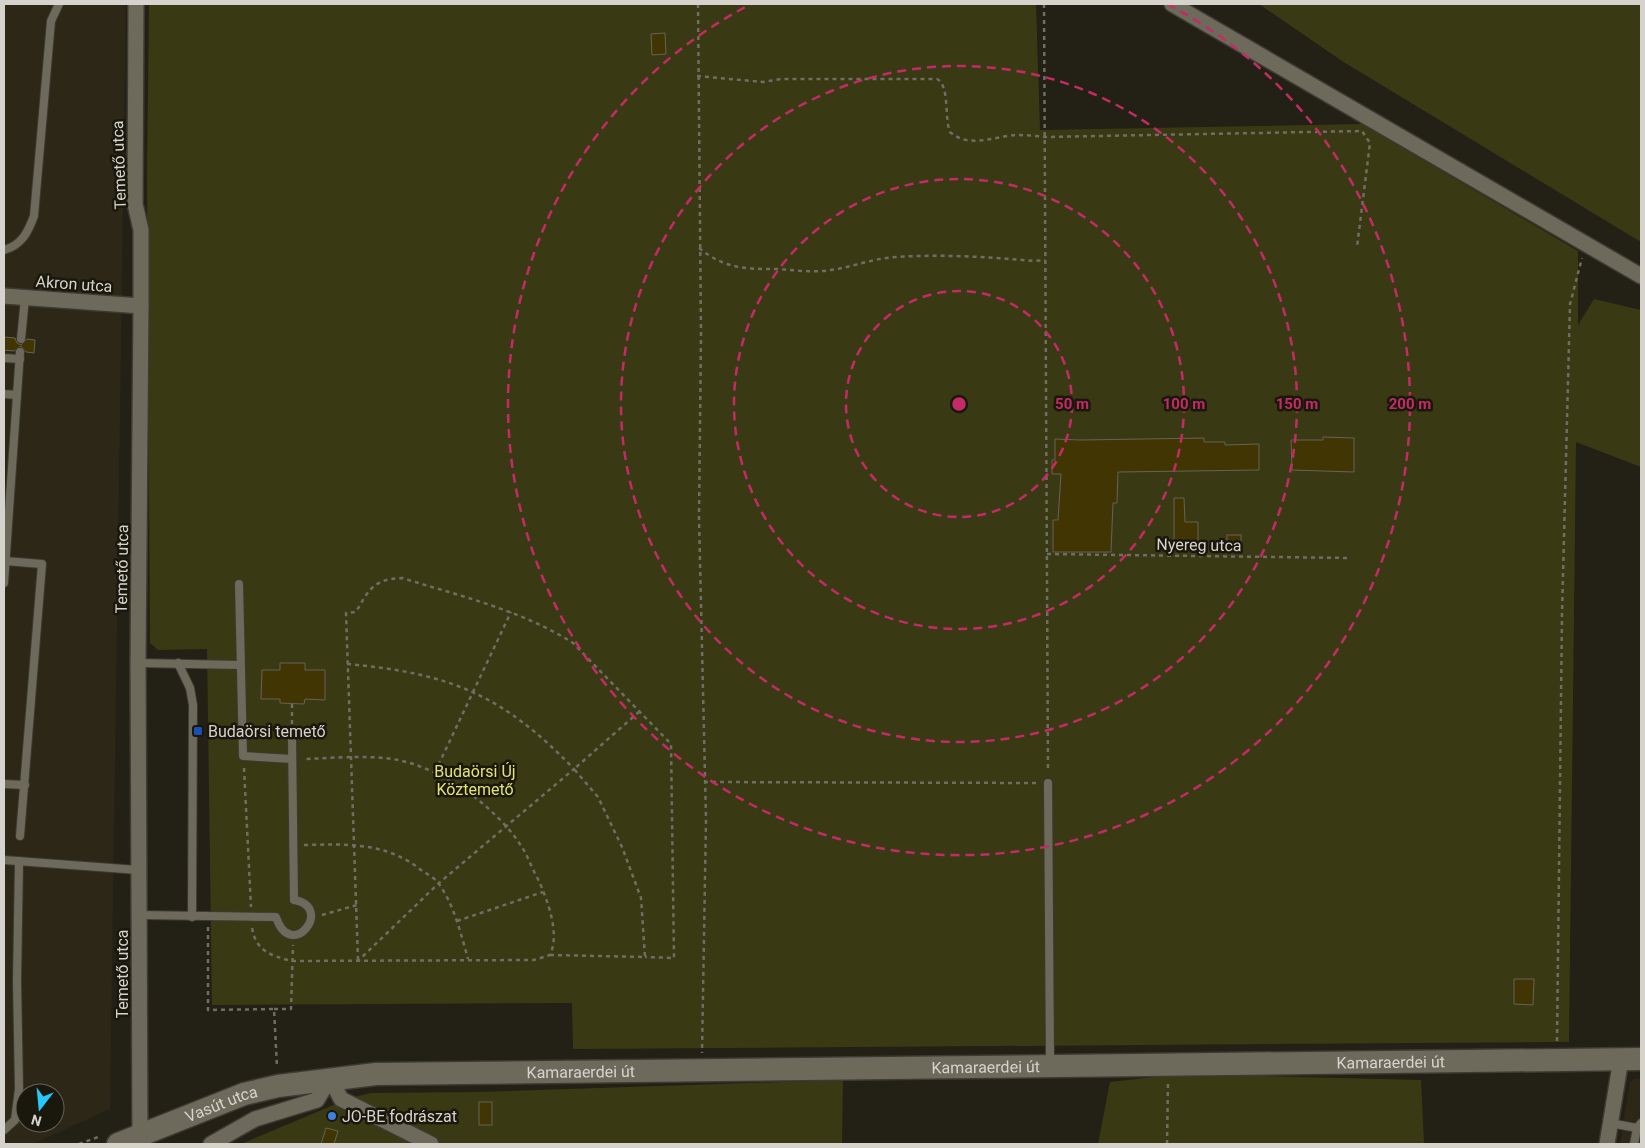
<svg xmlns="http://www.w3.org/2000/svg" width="1645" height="1148" viewBox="0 0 1645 1148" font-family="Roboto,sans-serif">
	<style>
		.built { fill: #2c2716; fill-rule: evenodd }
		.green { fill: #393a13 }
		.building { fill: #413603; stroke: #676356 }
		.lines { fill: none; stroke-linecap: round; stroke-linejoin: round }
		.lane-casing { stroke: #3c3a32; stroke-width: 10 }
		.street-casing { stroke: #3c3a32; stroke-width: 18 }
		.secondary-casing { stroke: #3c3a32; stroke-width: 25 }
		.path { stroke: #706e64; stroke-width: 2.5; stroke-dasharray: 4 4; stroke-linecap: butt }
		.lane { stroke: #6d6a5c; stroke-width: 8 }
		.street { stroke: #6d6a5c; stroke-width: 15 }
		.secondary { stroke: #6d6a5c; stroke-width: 22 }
		.ring { fill: none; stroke: #c42b66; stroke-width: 2.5; stroke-dasharray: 9 6 }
		.transit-dot { fill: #1a4fb4; stroke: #1a170c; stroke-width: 2 }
		.shop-dot { fill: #3f7fe0; stroke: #1a170c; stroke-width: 2 }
		.labels { text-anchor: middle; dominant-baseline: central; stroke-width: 5; stroke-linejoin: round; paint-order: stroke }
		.street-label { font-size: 16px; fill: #d5d3cc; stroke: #1a170c }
		.poi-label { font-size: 16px; fill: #d5d3cc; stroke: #1a170c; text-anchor: start }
		.park-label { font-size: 16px; fill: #e1e46f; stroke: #1a170c }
		.centre { fill: #c42b66; stroke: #1a170c; stroke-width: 2.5 }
		.ring-label { font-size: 15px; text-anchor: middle; font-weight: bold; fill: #c42b66; stroke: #1a170c; stroke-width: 5; stroke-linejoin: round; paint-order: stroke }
	</style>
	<rect width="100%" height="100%" fill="#232015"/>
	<g class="built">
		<path d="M4 4H126L110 1109 33 1144H4ZM25 1093H55V1123H25Z"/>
		<polygon points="1635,1078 1641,1079 1641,1144 1620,1144 1630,1082"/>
	</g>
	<g class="green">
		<polygon points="149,4 1036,4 1040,130 1362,124 1578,251 1578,325 1594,299 1641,310 1641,467 1576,442 1569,1042 573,1049 572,1003 212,1005 207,649 158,650 150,643 147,171"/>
		<polygon points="1259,4 1641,4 1641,242 1342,61"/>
		<polygon points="1181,1074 1421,1080 1424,1144 1098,1144 1110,1082"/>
		<polygon points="843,1080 842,1144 241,1144 350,1098 371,1093 477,1092"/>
	</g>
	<g class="building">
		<polygon points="665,33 666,54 652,55 651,34"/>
		<polygon points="4,337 15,338 17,343 21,345 27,339 35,340 34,353 26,352 21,346 14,351 4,350"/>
		<polygon points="1323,437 1354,438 1354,472 1292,470 1291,440 1323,440"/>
		<polygon points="1204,438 1204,442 1225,442 1225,445 1259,444 1259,470 1118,472 1117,503 1113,503 1111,552 1053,552 1053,520 1058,520 1061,474 1052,474 1052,460 1055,460 1055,439 1080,440"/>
		<polygon points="1174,498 1184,498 1185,522 1198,522 1198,550 1174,550"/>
		<rect x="1227" y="535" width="14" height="16"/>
		<polygon points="280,663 305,663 305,670 325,670 325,700 305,699 304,704 280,703 280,699 261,699 262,670 280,670"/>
		<polygon points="1514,979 1534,979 1533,1005 1514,1004"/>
		<rect x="479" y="1102" width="13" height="23"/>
		<polygon points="326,1128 338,1131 334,1144 321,1144"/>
	</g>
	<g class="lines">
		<g class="lane-casing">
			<g id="lane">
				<path d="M4 250C22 245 28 232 34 216L51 21 59 4"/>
				<polyline points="21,339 25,298"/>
				<polyline points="4,358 20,359"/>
				<polyline points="4,394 17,395"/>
				<polyline points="5,561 42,564 20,836"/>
				<polyline points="4,583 20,352"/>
				<polyline points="239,584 243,756 292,759"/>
				<polyline points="138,663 240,665"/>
				<polyline points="178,663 190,688 193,705 192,917"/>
				<polyline points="1048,783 1050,1063"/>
				<polyline points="4,784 25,785"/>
				<polyline points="4,860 138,870"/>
				<path d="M139 915 276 917C291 963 335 907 294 900L292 739"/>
				<polyline points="1610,1123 1637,1128"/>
				<polyline points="4,1130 15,1120 19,1089 17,981 19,861"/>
				<polyline points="1634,1144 1637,1128 1641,1123"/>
			</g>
		</g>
		<g class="street-casing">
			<g id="street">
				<polyline points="136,4 135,204 141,230 141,306 138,663 140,1135"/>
				<polyline points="1172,4 1641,276"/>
				<polyline points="4,296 141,306"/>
				<polyline points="330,1078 341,1099 431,1144"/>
				<polyline points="211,1144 255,1119 317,1100 330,1078"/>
				<polyline points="1607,1144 1621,1059"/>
			</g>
		</g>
		<g class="secondary-casing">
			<g id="secondary">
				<path id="s1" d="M118 1144 244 1094 278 1086 376 1074 1641 1059"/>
			</g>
		</g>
		<g class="path">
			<polyline points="698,4 701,334 699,518 706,819 702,1053"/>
			<polyline points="1044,4 1048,772"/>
			<path d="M697 76 763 82 781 79H937C950 86 944 117 950 132 969 149 995 136 1017 135 1026 135 1036 136 1045 137L1362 131 1370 143 1357 247"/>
			<path d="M699 248C725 269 745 269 777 269 792 270 807 272 823 271 848 269 872 258 897 257 943 254 988 257 1034 261L1045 260"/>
			<polyline points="1047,554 1350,558"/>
			<path d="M347 664C449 673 502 694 574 769L439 883 359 960"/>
			<polyline points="292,704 292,730"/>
			<polyline points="244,768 251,907"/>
			<polyline points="435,772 511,612"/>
			<polyline points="704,782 1038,783"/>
			<path d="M304 845C347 844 386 842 421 870 427 874 435 878 439 884 454 905 461 934 468 959"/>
			<polyline points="322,915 357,905"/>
			<polyline points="457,921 543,892"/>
			<polyline points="208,927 208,1010 274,1009 277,1067"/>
			<path d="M252 928C256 951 271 956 292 961L534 960 550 955C560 933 548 902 539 881 534 872 530 863 526 854 502 810 441 766 392 759 363 755 333 758 304 759"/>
			<polyline points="550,955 645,957 641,898 622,847 598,797 574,769 640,711"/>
			<path d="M358 960 346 613 356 612C369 589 374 579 402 578 460 596 521 610 573 643L671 744 674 958 645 957"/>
			<polyline points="274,1009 291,1009 293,945"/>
			<polyline points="1557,1041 1562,614 1570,304 1582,258"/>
			<polyline points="79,1144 101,1136"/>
			<polyline points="1167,1144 1168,1083"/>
		</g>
		<use href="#lane" class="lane"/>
		<use href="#street" class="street"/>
		<use href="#secondary" class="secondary"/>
	</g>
	<g class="ring">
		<circle cx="959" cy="404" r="113"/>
		<circle cx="959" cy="404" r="225"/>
		<circle cx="959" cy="404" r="338"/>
		<path d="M1167 4A451 451 0 1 1 751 4"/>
	</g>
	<rect class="transit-dot" x="193" y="726" width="10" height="10" rx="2.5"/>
	<circle class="shop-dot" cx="332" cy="1116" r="5"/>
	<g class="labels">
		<g class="street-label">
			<text transform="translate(119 165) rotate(-92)">Temető utca</text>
			<text transform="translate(74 284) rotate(4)">Akron utca</text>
			<text transform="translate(1199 545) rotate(1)">Nyereg utca</text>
			<text transform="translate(122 569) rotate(-89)">Temető utca</text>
			<text transform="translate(122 974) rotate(-90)">Temető utca</text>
			<text stroke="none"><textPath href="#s1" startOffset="1284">Kamaraerdei út</textPath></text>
			<text stroke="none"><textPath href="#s1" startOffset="879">Kamaraerdei út</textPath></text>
			<text stroke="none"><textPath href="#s1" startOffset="474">Kamaraerdei út</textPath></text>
			<text stroke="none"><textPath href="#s1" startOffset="111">Vasút utca</textPath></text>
		</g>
		<g class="poi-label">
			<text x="208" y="731">Budaörsi temető</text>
			<text x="342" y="1116">JO-BE fodrászat</text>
		</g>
		<g class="park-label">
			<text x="475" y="771">Budaörsi Új<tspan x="475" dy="18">Köztemető</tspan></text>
		</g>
	</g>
	<circle cx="959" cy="404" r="8" class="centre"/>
	<g class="ring-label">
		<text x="1072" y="409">50 m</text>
		<text x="1184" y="409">100 m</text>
		<text x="1297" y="409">150 m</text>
		<text x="1410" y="409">200 m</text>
	</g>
	<rect width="1645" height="1148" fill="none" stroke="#d5d3cc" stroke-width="10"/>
	<g transform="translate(40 1108) rotate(196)"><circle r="24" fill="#1a170c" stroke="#656259"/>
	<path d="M0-4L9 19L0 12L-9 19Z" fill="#27c8fe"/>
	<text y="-8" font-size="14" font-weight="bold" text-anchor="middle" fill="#d5d3cc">N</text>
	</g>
</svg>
